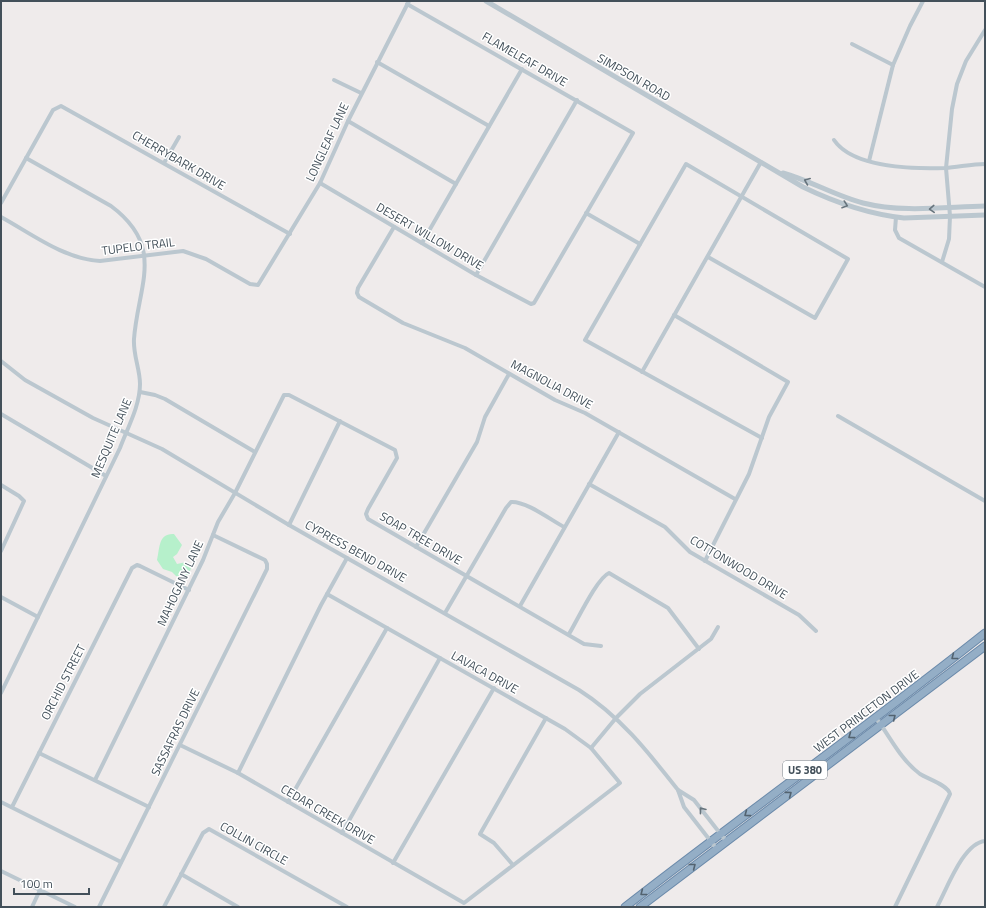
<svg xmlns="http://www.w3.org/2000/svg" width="986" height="908" viewBox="0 0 986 908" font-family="'Titillium Web',sans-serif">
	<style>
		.green { fill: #b6f0cb }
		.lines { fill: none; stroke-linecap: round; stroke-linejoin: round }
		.trunk-casing { stroke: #6b8aaa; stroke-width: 9 }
		.minor { stroke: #bbc7cf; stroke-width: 4 }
		.tertiary { stroke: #bbc7cf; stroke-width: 5 }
		.trunk { stroke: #94aec6; stroke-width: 7 }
		.oneway { stroke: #67747d }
		.oneway2 { stroke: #536370 }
		.labels { text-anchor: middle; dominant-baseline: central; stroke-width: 3; stroke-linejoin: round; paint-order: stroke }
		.shield { fill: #fff; stroke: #7b848c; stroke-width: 1 }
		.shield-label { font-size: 11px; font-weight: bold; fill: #43505a }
		.street-label { font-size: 12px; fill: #43505a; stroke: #fff }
	</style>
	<rect width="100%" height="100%" fill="#efebeb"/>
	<path class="green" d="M174 534 182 545 177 554 173 557 177 564 186 562 191 568 189 574 183 578 176 576 172 572 163 569 157 560C160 548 158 533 174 534Z"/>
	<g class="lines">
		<g class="trunk-casing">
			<g id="trunk">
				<path d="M625 907C744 814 867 727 985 633"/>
				<polyline points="640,907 985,646"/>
			</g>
		</g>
		<g class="minor">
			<polyline points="852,44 893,65"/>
			<polyline points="377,62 489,126"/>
			<polyline points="334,80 361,93"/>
			<polyline points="348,121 456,184"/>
			<path d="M834 140C853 168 914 169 945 168 959 167 972 164 985 164"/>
			<polyline points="869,161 893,65 910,26 923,1"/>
			<polyline points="164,163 179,137"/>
			<polyline points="320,183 476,275 531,304 534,303 633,133 407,4"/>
			<polyline points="1,203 53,110 61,106 290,234"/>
			<polyline points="586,213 640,244"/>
			<path d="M1 217C32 234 64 259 100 261L183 251 206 259 250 284 258 285 320 183 348 121 409 1"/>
			<polyline points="896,217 895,230 899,238 985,287"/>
			<polyline points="394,227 358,288 357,293 359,297 403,323 465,348 555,400 585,413 735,499"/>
			<polyline points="422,243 522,69"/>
			<polyline points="708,257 815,318 848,259 686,164 585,340 762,438"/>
			<polyline points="942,262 949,239 950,216 946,168 952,109 957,84 966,61 985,30"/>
			<polyline points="476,275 577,100"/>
			<polyline points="674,315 788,382 769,417 749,474 705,561"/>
			<path d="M1 361 25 380 93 418 162 449 289 525 579 690C620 716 648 752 678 790"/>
			<polyline points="642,372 761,162"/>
			<polyline points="140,392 155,395 165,399 255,452"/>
			<polyline points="1,414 106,476"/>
			<polyline points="838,416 985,501"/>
			<polyline points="589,484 665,527 690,552 799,615 816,631"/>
			<polyline points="1,485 19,496 24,501 1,551"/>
			<polyline points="289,525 340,421"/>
			<polyline points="416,547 477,442 485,417 509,374"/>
			<polyline points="1,597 38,617"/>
			<polyline points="520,606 619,432"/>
			<path d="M445 613 506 508 511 502C526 501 551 520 564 527"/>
			<path d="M569 634C577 621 597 578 609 573L668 608 699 649"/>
			<path d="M1 693 120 448C127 429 140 406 140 384 140 369 133 355 134 339 138 285 166 247 111 206L26 158"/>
			<path d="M876 718C891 738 900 759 920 774 928 779 948 785 950 794L895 907"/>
			<polyline points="180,745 238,773 464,903 620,783 591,748 565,729 327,594"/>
			<polyline points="591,748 616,718 640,694 711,639 718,627"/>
			<polyline points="39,753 149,807"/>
			<polyline points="238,773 321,605 347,558"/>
			<polyline points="95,780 203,560 218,522 235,493 284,395 289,395 395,450 397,458 368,509 366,514 368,519 584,644 601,646"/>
			<polyline points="1,802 121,862"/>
			<polyline points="288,802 387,628"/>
			<polyline points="12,807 132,568 137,565 140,566 189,590"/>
			<polyline points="342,833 440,658"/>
			<polyline points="716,848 684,807 678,790 694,800 726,841"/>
			<polyline points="393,863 494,688"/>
			<polyline points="513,865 494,843 480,834 546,718"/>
			<polyline points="1,871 75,907"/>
			<polyline points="181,874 238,907"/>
			<polyline points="32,907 40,890"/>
			<polyline points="99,907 267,569 267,564 265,560 213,535"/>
			<polyline points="164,907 203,833 209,829 347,907"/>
			<path d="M937 907C947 889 963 843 985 841"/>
		</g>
		<g class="tertiary">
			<path d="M486 1 803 187C836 203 868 214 904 218L985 215"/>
			<path d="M783 173C811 181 836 196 863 203 903 213 944 207 985 206"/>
		</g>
		<use href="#trunk" class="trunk"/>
	</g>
	<defs><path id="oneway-chevron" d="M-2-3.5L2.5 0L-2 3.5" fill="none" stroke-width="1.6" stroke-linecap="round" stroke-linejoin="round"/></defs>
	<g class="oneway">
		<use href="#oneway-chevron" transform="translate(807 181) rotate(-158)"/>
		<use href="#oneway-chevron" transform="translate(845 205) rotate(19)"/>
		<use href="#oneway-chevron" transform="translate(932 209) rotate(177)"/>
		<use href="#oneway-chevron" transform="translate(702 810) rotate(-128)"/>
	</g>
	<g class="oneway2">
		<use href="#oneway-chevron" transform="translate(954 657) rotate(142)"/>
		<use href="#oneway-chevron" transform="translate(893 717) rotate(-38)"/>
		<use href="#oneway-chevron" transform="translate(851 736) rotate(144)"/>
		<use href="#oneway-chevron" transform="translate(789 794) rotate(-37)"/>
		<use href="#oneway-chevron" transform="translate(747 814) rotate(143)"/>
		<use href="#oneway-chevron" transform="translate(693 866) rotate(-38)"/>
		<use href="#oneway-chevron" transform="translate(643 893) rotate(142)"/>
	</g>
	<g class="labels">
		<rect class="shield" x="783" y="761" width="44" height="18" rx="3"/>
		<g class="shield-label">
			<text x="805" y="770">US 380</text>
		</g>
		<g class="street-label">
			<text transform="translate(525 59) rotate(30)">FLAMELEAF DRIVE</text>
			<text transform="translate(634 77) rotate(30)">SIMPSON ROAD</text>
			<text transform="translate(327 142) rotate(-65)">LONGLEAF LANE</text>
			<text transform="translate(179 160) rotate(30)">CHERRYBARK DRIVE</text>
			<text transform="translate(430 236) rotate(30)">DESERT WILLOW DRIVE</text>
			<text transform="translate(138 246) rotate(-7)">TUPELO TRAIL</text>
			<text transform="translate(552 384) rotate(28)">MAGNOLIA DRIVE</text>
			<text transform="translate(111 438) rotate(-67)">MESQUITE LANE</text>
			<text transform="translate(421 538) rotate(30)">SOAP TREE DRIVE</text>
			<text transform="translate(356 551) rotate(29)">CYPRESS BEND DRIVE</text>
			<text transform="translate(739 567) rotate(31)">COTTONWOOD DRIVE</text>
			<text transform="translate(180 583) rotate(-65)">MAHOGANY LANE</text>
			<text transform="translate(485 672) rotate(29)">LAVACA DRIVE</text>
			<text transform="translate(63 682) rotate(-63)">ORCHID STREET</text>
			<text transform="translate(866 711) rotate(-37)">WEST PRINCETON DRIVE</text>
			<text transform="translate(175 732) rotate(-64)">SASSAFRAS DRIVE</text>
			<text transform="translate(328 814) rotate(30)">CEDAR CREEK DRIVE</text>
			<text transform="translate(254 843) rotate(29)">COLLIN CIRCLE</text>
		</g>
	</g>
	<rect width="986" height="908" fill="none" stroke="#43505a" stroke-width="4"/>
	<path d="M14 888v6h75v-6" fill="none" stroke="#43505a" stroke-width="2"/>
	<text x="20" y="888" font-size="12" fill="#43505a" stroke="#ffffff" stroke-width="3" paint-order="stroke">100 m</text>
</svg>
